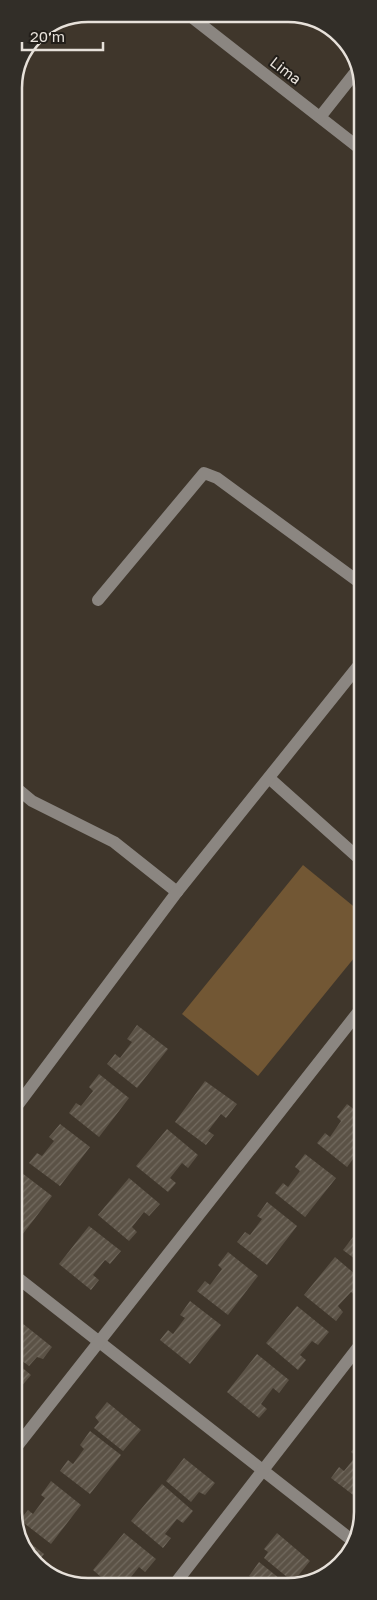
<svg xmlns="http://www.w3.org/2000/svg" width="377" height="1600" viewBox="0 0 377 1600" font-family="'Golos Text',sans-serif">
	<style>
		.garden { fill: #725734 }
		.building { fill: url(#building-hatch) }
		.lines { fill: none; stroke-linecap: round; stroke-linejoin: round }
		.minor { stroke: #8b8681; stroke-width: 12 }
		.labels { text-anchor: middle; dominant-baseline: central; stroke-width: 4; stroke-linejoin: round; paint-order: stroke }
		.street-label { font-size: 15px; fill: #e7e1da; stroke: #221e19 }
		.rim { fill: none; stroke: #e7e1da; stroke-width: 2.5 }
	</style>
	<defs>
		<pattern id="building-hatch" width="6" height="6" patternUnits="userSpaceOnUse" patternTransform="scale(1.25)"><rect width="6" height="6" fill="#5b5246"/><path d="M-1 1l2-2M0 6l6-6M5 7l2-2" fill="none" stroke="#736b60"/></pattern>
	</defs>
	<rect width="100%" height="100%" fill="#3f362b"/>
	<polygon class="garden" points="303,865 363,914 363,947 258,1076 182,1014"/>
	<g class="building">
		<polygon points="137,1025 168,1049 137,1088 107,1064 115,1054 120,1058 132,1042 127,1039"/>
		<polygon points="99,1074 129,1098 99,1137 69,1113 76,1103 81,1106 93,1091 89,1087"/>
		<polygon points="205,1081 237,1104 226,1118 221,1114 208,1131 214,1135 206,1145 175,1122"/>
		<polygon points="347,1104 363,1116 363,1146 347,1167 317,1143 325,1133 330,1137 341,1121 337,1117"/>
		<polygon points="60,1124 90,1147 60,1186 29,1163 37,1153 42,1156 54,1141 49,1137"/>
		<polygon points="167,1129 198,1155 188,1168 182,1163 170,1178 176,1183 168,1192 136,1166"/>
		<polygon points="305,1154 336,1178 305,1217 275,1193 283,1183 288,1187 300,1171 295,1167"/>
		<polygon points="22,1173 52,1196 22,1235 14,1229 14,1193 17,1190 14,1188 14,1183"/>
		<polygon points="129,1178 160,1204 149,1216 144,1212 132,1227 137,1232 129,1241 98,1215"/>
		<polygon points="267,1202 297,1226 267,1265 237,1242 245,1232 250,1235 262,1219 257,1216"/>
		<polygon points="363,1224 363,1265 343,1250"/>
		<polygon points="89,1226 121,1251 110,1264 105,1260 93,1275 99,1280 91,1290 59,1264"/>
		<polygon points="228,1252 258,1276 228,1315 197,1291 205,1281 210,1285 222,1269 218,1265"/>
		<polygon points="335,1257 363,1281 363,1288 356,1296 351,1292 338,1306 343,1312 336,1321 304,1295"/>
		<polygon points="190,1301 221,1325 190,1364 160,1340 168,1330 173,1334 185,1318 180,1315"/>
		<polygon points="297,1306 329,1332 318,1345 312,1341 300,1355 306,1360 298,1370 266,1343"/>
		<polygon points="22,1323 52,1347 43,1359 37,1357 29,1366 14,1355 14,1332"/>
		<polygon points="257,1354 289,1380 279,1393 273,1388 261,1404 267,1409 259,1418 227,1392"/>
		<polygon points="14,1361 31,1375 20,1388 14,1383"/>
		<polygon points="107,1402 141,1430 123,1451 94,1428 99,1422 95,1417"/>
		<polygon points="90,1431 121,1455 90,1494 60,1471 68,1460 73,1464 84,1449 80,1445"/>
		<polygon points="361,1439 363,1440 363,1499 361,1501 331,1478 339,1467 344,1471 356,1456 351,1452"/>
		<polygon points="184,1458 215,1483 205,1495 199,1492 191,1502 166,1481"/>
		<polygon points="51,1481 81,1505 51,1544 20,1520 28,1510 33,1514 45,1498 41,1495"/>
		<polygon points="162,1484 193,1511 183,1523 177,1519 165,1534 171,1538 163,1548 131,1521"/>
		<polygon points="124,1533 156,1559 145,1572 139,1567 127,1582 130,1585 110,1585 93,1570"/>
		<polygon points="277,1533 310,1561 293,1582 264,1558 268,1552 264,1549"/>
		<polygon points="21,1536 44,1554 37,1563 33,1561"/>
		<polygon points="259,1562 289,1586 249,1585 254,1579 249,1576"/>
	</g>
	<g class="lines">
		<g class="minor">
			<polyline points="189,15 363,151"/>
			<polyline points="320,117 358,69"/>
			<polyline points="98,600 204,473 217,478 363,585"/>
			<polyline points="269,778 363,862"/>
			<polyline points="14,786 32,801 114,842 177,892"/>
			<polyline points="14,1110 177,892 363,660"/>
			<polyline points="14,1275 353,1541"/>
			<polyline points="14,1450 363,1006"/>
			<polyline points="174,1585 363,1341"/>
		</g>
	</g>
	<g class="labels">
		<g class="street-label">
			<text transform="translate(286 70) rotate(38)">Lima</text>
		</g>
	</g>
	<path d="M0 0H377V1600H0ZM88 22H288A66 66 0 0 1 354 88V1512A66 66 0 0 1 288 1578H88A66 66 0 0 1 22 1512V88A66 66 0 0 1 88 22Z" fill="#322e28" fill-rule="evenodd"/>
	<path class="rim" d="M88 22H288A66 66 0 0 1 354 88V1512A66 66 0 0 1 288 1578H88A66 66 0 0 1 22 1512V88A66 66 0 0 1 88 22Z"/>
	<path d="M22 42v8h81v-8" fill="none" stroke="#e7e1da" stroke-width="2.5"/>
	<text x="30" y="42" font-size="15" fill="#e7e1da" stroke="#221e19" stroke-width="4" paint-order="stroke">20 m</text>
</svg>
